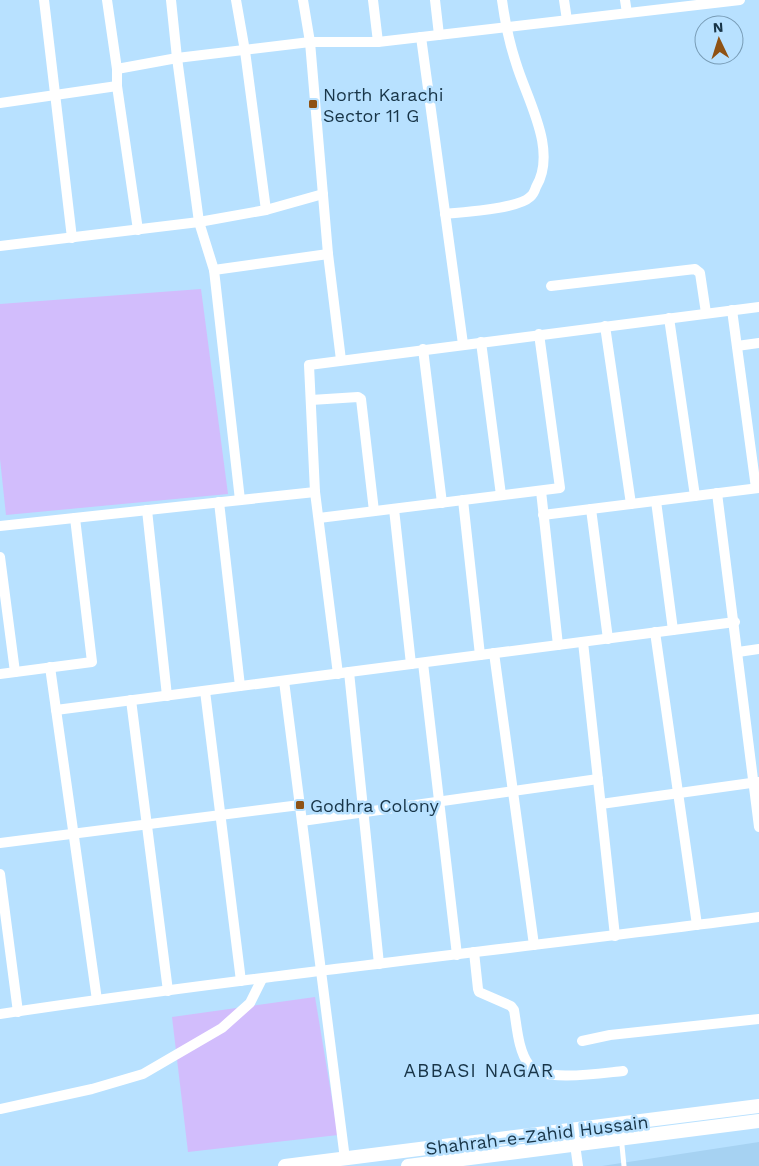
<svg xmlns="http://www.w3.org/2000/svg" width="759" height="1166" viewBox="0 0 759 1166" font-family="'Work Sans',sans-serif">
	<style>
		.built { fill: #a6d2f2 }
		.green { fill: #d2bdfc }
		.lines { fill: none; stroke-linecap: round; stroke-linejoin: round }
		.service { stroke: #fff; stroke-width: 5 }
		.minor { stroke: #fff; stroke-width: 10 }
		.secondary { stroke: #fff; stroke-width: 14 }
		.poi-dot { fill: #8f5214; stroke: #b8e1ff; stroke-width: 2 }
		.labels { text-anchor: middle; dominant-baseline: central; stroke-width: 5; stroke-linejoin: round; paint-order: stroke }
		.poi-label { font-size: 18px; fill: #183548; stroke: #b8e1ff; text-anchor: start }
		.street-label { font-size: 18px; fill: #183548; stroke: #b8e1ff }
		.neighbourhood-label { font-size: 19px; letter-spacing: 1px; fill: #183548; stroke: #b8e1ff }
	</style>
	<rect width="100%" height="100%" fill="#b8e1ff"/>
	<polygon class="built" points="759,1142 759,1166 602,1166"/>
	<g class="green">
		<polygon points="201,289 228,494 6,515 0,459 0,304"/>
		<polygon points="315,997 338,1135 188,1152 172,1017"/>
	</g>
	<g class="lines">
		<polyline class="service" points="620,1125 624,1166"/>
		<g class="minor">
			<polyline points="44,0 72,238"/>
			<polyline points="107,0 117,69 117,86 138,230"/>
			<polyline points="171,0 177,58 199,222 214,270 240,500"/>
			<polyline points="236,0 245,51 266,210"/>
			<polyline points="303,0 310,42 328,254 341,360"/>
			<polyline points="373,0 378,42"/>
			<polyline points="435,0 439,35"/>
			<polyline points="564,0 567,20"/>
			<polyline points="625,0 627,13"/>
			<polyline points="421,37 463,344"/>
			<polyline points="117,69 177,58 310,42 378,42 740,0"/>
			<polyline points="0,103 117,86"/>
			<path d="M445 214C464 212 518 209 530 197 533 195 535 190 536 187 558 150 527 100 516 63 509 42 505 22 502 0"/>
			<polyline points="0,246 199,222 266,210 323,194"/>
			<polyline points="214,270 328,254"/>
			<polyline points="551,286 695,269 700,273 706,313"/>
			<polyline points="732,310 756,488"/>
			<polyline points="669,318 695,496"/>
			<polyline points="605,326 631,504"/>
			<polyline points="481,342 501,495"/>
			<polyline points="737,346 759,343"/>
			<polyline points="423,349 442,503"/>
			<polyline points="311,400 358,397 361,399 374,511"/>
			<polyline points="541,491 558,645"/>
			<polyline points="717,493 759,827"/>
			<polyline points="463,500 480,655"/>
			<polyline points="656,501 673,630"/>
			<polyline points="219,502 240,686"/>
			<polyline points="394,509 411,664"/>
			<polyline points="591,509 608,639"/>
			<polyline points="147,510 167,696"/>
			<polyline points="543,515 759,488"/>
			<polyline points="319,518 560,488 539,334"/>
			<polyline points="0,526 315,492"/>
			<polyline points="0,557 15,672"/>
			<polyline points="655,632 697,925"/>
			<polyline points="583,642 615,936"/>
			<polyline points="738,652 759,649"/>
			<polyline points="494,653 534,945"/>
			<polyline points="423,663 457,955"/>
			<polyline points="50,667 97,1000"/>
			<polyline points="349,672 379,964"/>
			<polyline points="0,674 92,662 75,518"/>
			<polyline points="338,674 315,492 309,365 759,307"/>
			<polyline points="284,681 345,1159"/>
			<polyline points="205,691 241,981"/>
			<polyline points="131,700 168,991"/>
			<polyline points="56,710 735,622"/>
			<polyline points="601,804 758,782"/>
			<polyline points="302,821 598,779"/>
			<polyline points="0,843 300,805"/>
			<polyline points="0,874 18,1012"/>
			<path d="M474 952 478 989 479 992 511 1006 514 1010C517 1027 518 1050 529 1065 542 1083 602 1073 623 1071"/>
			<path d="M0 1014C252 976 506 950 759 917"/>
			<polyline points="582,1041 610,1035 759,1019"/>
			<polyline points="0,1109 92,1089 143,1074 222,1028 250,1003 262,979"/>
			<polyline points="573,1130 578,1166"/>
		</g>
		<g class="secondary">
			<polyline points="285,1166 759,1106"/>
			<polyline points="408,1166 759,1121"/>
		</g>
	</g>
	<g class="poi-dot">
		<rect x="308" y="99" width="10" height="10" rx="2.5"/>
		<rect x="295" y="800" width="10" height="10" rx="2.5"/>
	</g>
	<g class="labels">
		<g class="poi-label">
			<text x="323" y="94">North Karachi<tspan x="323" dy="21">Sector 11 G</tspan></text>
			<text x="310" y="805">Godhra Colony</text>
		</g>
		<g class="street-label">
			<text transform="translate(537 1135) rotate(-7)">Shahrah-e-Zahid Hussain</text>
		</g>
		<g class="neighbourhood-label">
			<text x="479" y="1070">ABBASI NAGAR</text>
		</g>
	</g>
	<g transform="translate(719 40) rotate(356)"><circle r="24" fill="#b8e1ff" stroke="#789cb6"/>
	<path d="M0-4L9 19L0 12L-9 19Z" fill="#8f5214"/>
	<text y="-8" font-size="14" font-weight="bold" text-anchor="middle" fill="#183548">N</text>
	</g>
</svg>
